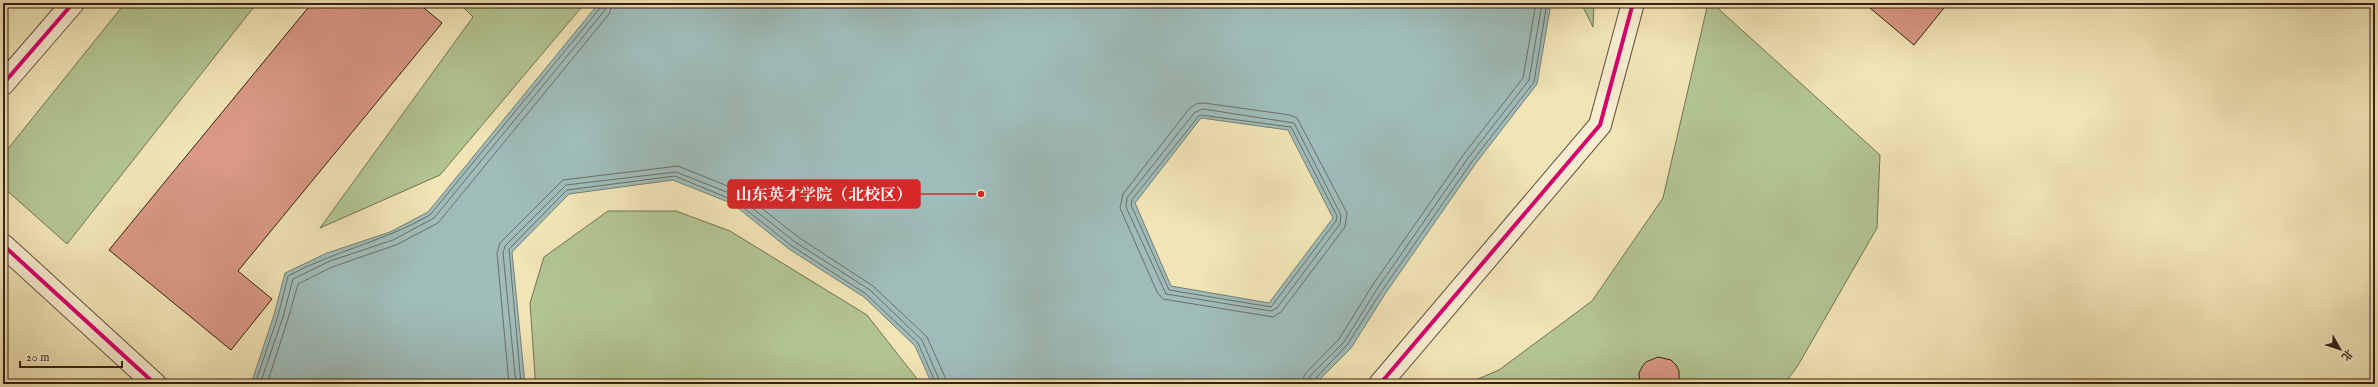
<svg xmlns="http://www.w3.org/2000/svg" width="2378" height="387" viewBox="0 0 2378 387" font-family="'IM FELL English','Noto Serif SC',serif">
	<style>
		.green { fill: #b3c593; stroke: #747252 }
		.water { fill: #9fbcb9; stroke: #757e76; fill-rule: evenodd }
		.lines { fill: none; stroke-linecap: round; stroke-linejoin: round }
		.shore { stroke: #6a6e66; stroke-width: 1 }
		.building { fill: #d99985; stroke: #362012 }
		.street-casing { stroke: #65513b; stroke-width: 24 }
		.street { stroke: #f6edd0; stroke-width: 22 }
		.cycleway-casing { stroke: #f6edd0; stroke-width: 6 }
		.cycleway { stroke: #d6006c; stroke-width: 4 }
		.leader { fill: none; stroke: #d62828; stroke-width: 1.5 }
		.callout-dot { fill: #d62828; stroke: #f6edd0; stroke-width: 1.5 }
		.callout { fill: #d62828; stroke: #d62828; stroke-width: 1.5 }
		.callout-label { font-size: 16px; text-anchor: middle; font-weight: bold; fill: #fff }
	</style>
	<rect width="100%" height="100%" fill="#f1e4b6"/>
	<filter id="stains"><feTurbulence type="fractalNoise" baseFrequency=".005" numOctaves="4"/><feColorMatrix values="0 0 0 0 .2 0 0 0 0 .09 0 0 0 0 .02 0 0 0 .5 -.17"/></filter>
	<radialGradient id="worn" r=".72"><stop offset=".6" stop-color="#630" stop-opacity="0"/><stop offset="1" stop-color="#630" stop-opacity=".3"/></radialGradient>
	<g class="green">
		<polygon points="125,3 257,3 67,244 3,187 3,155"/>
		<polygon points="459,3 585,3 440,175 320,228 473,17"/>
		<polygon points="1581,3 1594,3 1593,27"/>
		<polygon points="1708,3 1712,3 1880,155 1877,228 1797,367 1784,384 1466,384 1499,370 1592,301 1663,198"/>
		<polygon points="608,211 676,211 730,231 867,315 921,384 533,384 535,376 530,303 544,257"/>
	</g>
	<path class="water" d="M599 3H1551L1537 84 1476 163 1385 294 1351 348 1315 384H932L915 346 864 297 789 249 733 204 673 180 569 194 512 252 525 384H251L274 315 285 273 327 253 390 232 428 212ZM1201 118 1288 130 1333 218 1269 303 1171 286 1135 203Z"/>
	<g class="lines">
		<g class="shore">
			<polygon points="1204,103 1290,115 1297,118 1347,213 1345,227 1281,312 1273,317 1163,299 1157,292 1120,208 1123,194 1189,109 1196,104"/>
			<polygon points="1203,109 1294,123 1341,215 1340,224 1277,308 1271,311 1166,294 1126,207 1127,198 1194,113"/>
			<polygon points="1200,115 1291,127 1337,216 1336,221 1271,307 1169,290 1131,205 1132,200"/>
			<path d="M255 384 278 316 288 276C334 251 385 241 430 215L601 7 602 3"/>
			<polyline points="260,384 283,317 293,279 330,261 393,240 434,218 605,10 607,3"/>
			<polyline points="267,384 288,319 298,284 332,267 396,245 438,223 609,14 613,3"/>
			<polyline points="509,384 497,253 500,243 563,180 678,166 740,191 798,237 873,286 927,337 945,377 947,384"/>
			<polyline points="516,384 503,253 505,246 566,185 676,172 737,196 795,242 870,290 922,340 941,384"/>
			<polyline points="521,384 509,249 567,190 675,176 735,201 792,246 866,294 918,343 936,384"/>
			<polyline points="1301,384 1305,374 1339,339 1372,286 1464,154 1523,78 1536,3"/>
			<polyline points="1307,384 1310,376 1344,342 1377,289 1468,158 1529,80 1542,3"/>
			<polyline points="1313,384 1314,380 1347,345 1381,292 1473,160 1534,82 1547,3"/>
		</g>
	</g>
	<g class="building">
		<polygon points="312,3 418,3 442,23 238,271 272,299 231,350 109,250"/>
		<polygon points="1864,3 1948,3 1914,45"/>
		<polygon points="1658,357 1671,360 1676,365 1679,371 1679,384 1640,384 1639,373 1642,367 1646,362"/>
	</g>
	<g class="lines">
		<g class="street-casing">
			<g id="street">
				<polyline points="3,84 73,3"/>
				<polyline points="3,245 155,384"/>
				<polyline points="1380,384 1600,125 1633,3"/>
			</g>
		</g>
		<use href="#street" class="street"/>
		<g class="cycleway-casing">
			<g id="cycleway">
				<polyline points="3,84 73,3"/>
				<polyline points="3,245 155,384"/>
				<polyline points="1380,384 1600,125 1633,3"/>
			</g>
		</g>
		<use href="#cycleway" class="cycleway"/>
	</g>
	<path class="leader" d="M981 194L920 194"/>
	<circle class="callout-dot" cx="981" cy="194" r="4"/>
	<rect class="callout" x="728" y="180" width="192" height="28" rx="4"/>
	<g class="callout-label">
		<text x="824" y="200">山东英才学院（北校区）</text>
	</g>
	<rect width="2378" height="387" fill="none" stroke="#f1e4b6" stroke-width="16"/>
	<rect x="4" y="4" width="2370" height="379" fill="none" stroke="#362012" stroke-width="2"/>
	<rect x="8" y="8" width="2362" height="371" fill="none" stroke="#362012"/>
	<g transform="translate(2340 349) rotate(129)" stroke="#f6edd0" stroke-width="3" paint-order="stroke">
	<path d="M0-3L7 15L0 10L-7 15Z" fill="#362012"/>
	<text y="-6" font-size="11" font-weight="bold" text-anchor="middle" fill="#362012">北</text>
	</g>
	<path d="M20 361v6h102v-6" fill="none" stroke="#362012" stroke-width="2"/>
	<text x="26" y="361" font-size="12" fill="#362012" stroke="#f6edd0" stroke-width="3" paint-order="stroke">20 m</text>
	<rect width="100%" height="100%" filter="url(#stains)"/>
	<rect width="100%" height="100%" fill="url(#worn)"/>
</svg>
